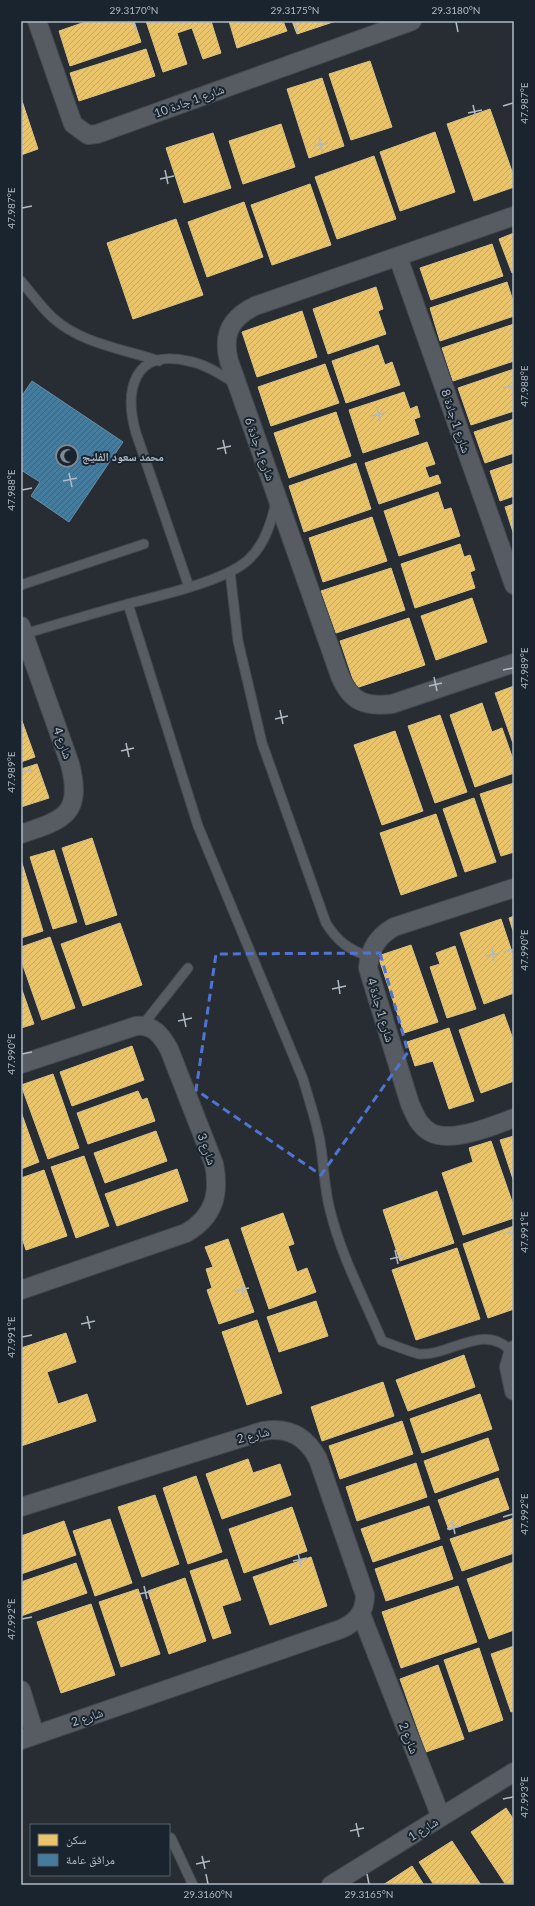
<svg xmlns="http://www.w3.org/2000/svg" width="535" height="1906" viewBox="0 0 535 1906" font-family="Lato,'Noto Naskh Arabic',sans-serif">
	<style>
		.homes { fill: url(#homes-hatch); stroke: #d8c186 }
		.public { fill: url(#public-hatch); stroke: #658ea9 }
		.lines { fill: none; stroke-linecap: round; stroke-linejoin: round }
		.lane-casing { stroke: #44494e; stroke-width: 11 }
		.street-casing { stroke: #44494e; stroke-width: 20 }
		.lane { stroke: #565c62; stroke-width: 9 }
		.street { stroke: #565c62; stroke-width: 18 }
		.marked { fill: none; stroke: #5074d2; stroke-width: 3; stroke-dasharray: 8 5; stroke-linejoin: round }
		.ticks { fill: none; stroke: #afbac6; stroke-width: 1.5 }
		.labels { text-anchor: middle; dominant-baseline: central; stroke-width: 4; stroke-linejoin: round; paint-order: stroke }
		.street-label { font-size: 12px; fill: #afbac6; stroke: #1a242e }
		.poi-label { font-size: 12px; font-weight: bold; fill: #afbac6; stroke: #1a242e; text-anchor: start }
		.neatline { fill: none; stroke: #afbac6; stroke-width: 1.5 }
		.ticks-label { font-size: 10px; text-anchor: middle; fill: #afbac6 }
	</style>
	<defs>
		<pattern id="homes-hatch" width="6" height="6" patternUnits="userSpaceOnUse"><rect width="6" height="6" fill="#e9c46a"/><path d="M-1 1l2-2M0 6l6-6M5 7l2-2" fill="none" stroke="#c5a861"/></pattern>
		<pattern id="public-hatch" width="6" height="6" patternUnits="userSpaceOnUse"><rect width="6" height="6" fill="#457b9d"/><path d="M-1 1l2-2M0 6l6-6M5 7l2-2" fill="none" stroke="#3f647b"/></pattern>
	</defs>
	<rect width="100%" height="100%" fill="#272d33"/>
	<g class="homes">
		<polygon points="88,21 134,21 141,42 70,66 59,31"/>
		<polygon points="146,21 211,21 221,53 203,59 192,28 177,33 187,64 163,72"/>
		<polygon points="229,21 283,21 287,31 237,48"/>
		<polygon points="292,21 336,21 297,34"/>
		<polygon points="146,49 155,76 79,101 70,73"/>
		<polygon points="370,61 392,127 351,140 329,74"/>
		<polygon points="322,78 344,146 309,158 287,89"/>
		<polygon points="21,98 38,149 21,155"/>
		<polygon points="490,109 514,177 514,187 474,201 447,124"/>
		<polygon points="281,124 295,167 243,184 229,141"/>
		<polygon points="435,132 455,192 400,211 380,152"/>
		<polygon points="213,133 231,188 184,203 166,148"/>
		<polygon points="374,156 396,219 337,239 315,177"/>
		<polygon points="310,184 331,245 272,265 251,205"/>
		<polygon points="244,202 263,257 207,277 188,222"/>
		<polygon points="176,219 203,295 133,319 107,243"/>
		<polygon points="514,233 514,272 512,273 499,239"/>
		<polygon points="492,244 503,276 431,300 420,268"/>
		<polygon points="507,282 514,304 514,316 440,341 430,308"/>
		<polygon points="376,287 383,309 378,311 386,334 328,354 313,309"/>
		<polygon points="302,311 317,357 257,377 242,332"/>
		<polygon points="514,324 514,361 453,381 442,348"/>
		<polygon points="378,345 385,365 392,362 400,385 346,403 332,361"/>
		<polygon points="325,364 339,403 271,426 258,387"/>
		<polygon points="514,369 514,411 471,425 458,388"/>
		<polygon points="404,392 410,409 417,406 420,417 414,419 419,434 363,453 349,410"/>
		<polygon points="336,412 351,456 289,478 274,433"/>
		<polygon points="514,419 514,453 485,463 474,432"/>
		<polygon points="427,442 435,464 425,467 429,478 438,475 441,483 379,504 365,463"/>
		<polygon points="356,463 371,509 304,532 289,486"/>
		<polygon points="514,463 514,496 500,501 490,471"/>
		<polygon points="438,492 444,510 451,508 460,536 399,556 384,511"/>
		<polygon points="514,504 514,535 505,507"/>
		<polygon points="372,517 387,561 323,582 309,538"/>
		<polygon points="460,544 464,557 470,555 475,570 470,572 475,588 415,608 401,564"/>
		<polygon points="391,568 405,610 336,633 321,591"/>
		<polygon points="472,598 487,642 436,660 421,616"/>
		<polygon points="409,618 425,665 356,688 340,641"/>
		<polygon points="514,686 514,746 495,693"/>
		<polygon points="482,703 492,732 502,728 514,762 514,773 475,787 450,715"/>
		<polygon points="440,715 467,792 435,803 408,726"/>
		<polygon points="22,721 35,757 21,762 21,722"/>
		<polygon points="395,731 423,811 382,825 354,745"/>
		<polygon points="37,764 49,798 21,807 21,769"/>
		<polygon points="514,783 514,852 501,856 480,794"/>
		<polygon points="474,798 496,862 465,872 443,809"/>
		<polygon points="436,814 457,876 401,895 380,833"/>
		<polygon points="92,838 117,915 86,925 62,848"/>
		<polygon points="54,850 77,922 53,929 30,857"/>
		<polygon points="21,860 43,931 21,938"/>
		<polygon points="514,916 514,934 509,918"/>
		<polygon points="501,919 514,958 514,993 484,1004 460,933"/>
		<polygon points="120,923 142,985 83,1006 61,944"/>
		<polygon points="50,937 75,1008 42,1020 21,960 21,947"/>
		<polygon points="411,945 438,1022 404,1033 378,956"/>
		<polygon points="455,946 476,1009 447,1018 430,967 440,964 436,953"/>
		<polygon points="21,987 34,1024 21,1028"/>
		<polygon points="504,1014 514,1042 514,1081 481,1093 459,1030"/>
		<polygon points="449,1028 474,1101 449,1109 433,1061 415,1066 407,1042"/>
		<polygon points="132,1046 144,1080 72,1106 60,1072"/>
		<polygon points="53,1074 79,1148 48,1159 21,1085"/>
		<polygon points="138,1091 142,1100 147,1098 155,1121 88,1144 77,1113"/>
		<polygon points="21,1112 39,1162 21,1169"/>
		<polygon points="156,1131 167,1161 105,1183 94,1153"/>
		<polygon points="514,1136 514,1182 500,1140"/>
		<polygon points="491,1141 514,1207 514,1218 463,1235 442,1173 473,1162 469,1148"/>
		<polygon points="84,1156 109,1226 76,1238 51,1167"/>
		<polygon points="177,1169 188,1201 117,1226 105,1194"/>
		<polygon points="44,1170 67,1236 26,1250 21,1235 21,1178"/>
		<polygon points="437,1191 454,1243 400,1261 383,1210"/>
		<polygon points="283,1213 294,1244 288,1246 297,1272 307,1268 316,1292 269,1309 241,1228"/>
		<polygon points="514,1226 514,1309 488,1318 463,1244"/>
		<polygon points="228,1239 254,1312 219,1324 207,1290 212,1288 206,1269 213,1267 205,1247"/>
		<polygon points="457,1248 480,1319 416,1340 392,1270"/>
		<polygon points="316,1301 328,1336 279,1352 267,1317"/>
		<polygon points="257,1320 282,1393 247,1405 222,1332"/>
		<polygon points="66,1333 76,1362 47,1372 58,1404 87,1394 96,1421 21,1446 21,1348"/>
		<polygon points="464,1355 475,1387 408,1411 396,1380"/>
		<polygon points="383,1382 394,1416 322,1441 311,1407"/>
		<polygon points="480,1394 492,1429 422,1453 410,1419"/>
		<polygon points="402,1421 413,1454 340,1479 329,1446"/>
		<polygon points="488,1438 499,1470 435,1493 424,1461"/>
		<polygon points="248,1459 253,1473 280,1464 291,1495 222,1519 206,1474"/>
		<polygon points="416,1463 427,1497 357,1521 346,1487"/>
		<polygon points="196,1476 222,1552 188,1564 163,1488"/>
		<polygon points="498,1478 509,1509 449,1530 438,1500"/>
		<polygon points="155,1495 179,1564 142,1577 118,1507"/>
		<polygon points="429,1506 440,1539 373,1562 361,1529"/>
		<polygon points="292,1507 307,1551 244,1573 229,1529"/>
		<polygon points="514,1518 514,1553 462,1571 450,1539"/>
		<polygon points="110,1519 132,1583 95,1596 73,1531"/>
		<polygon points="64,1521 76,1555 21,1574 21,1536"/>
		<polygon points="442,1546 453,1579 386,1601 375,1569"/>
		<polygon points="311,1557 327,1606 270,1625 253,1577"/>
		<polygon points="227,1559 241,1600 222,1606 231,1633 213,1639 190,1571"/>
		<polygon points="514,1562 514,1630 489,1639 467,1579"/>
		<polygon points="76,1563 87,1593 21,1616 21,1582"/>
		<polygon points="185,1578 206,1641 169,1654 148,1591"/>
		<polygon points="458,1586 477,1642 401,1668 382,1612"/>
		<polygon points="138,1589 160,1654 121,1667 99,1602"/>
		<polygon points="91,1604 115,1675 61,1693 37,1622"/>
		<polygon points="514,1646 514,1711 511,1712 491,1654"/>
		<polygon points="479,1648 503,1720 469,1732 444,1660"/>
		<polygon points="438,1665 464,1739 426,1752 400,1679"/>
		<polygon points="506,1808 514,1820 514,1885 506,1885 471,1832"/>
		<polygon points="452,1841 481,1885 434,1885 419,1862"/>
		<polygon points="412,1866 424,1885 383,1885"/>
	</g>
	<polygon class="public" points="32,381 123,442 69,522 31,496 40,482 21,470 21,397"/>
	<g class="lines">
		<g class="lane-casing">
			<g id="lane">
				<path d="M21 281C31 293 41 307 53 318 82 344 124 349 159 361"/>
				<path d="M230 572 238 641 262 743 326 923C337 941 349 950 370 957"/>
				<polyline points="21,585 144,544"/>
				<path d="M189 587 136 433C124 391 133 348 188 361 205 364 220 374 235 383"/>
				<path d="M128 604 198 826 303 1079C309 1100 316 1120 320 1141 324 1164 324 1188 330 1210 341 1256 364 1298 382 1341 385 1342 416 1354 419 1354 452 1356 484 1321 512 1352"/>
				<path d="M24 634C61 623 98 612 135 602 165 594 228 580 249 559 265 544 271 523 276 502"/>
				<polyline points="142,1026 188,968"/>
				<polyline points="171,1838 193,1885"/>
			</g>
		</g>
		<g class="street-casing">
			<g id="street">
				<polyline points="37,21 73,124 88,135 97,134 412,21"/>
				<path d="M514 216 255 306C230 318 222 335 229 361L340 676C351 702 365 707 392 704L514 663"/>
				<polyline points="398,257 514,585"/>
				<path d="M21 626 70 764C83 815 63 820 21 834"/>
				<path d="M514 888 394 927C377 937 370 949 368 968L410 1104C415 1115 419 1126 430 1132 450 1144 493 1126 514 1118"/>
				<path d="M21 1064 136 1026C153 1024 162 1036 169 1049L214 1164C220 1194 214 1217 186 1233L21 1290"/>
				<polyline points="514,1350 509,1367 514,1391"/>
				<path d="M21 1507 263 1431C288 1427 306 1436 318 1459L365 1595C365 1612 357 1622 341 1629L21 1740"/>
				<polyline points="361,1614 441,1817"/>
				<polyline points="21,1690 35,1735"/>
				<polyline points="331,1885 514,1772"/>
			</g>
		</g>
		<use href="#lane" class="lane"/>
		<use href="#street" class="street"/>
	</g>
	<path class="marked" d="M380 953 408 1052 321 1175 196 1090 216 954Z"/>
	<path class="ticks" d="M134 22 136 32M295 22 297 32M456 22 458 32M473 105 476 118M503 106 513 103M468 113 482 110M319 137 322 151M314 146 328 143M165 170 168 184M160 179 174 176M22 208 32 206M503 388 513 386M377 407 380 421M371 416 385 413M223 440 226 454M217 449 231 446M69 473 72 487M63 481 77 478M22 490 32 488M503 670 513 668M434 677 437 691M429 686 442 683M280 710 283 724M275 719 288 716M126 743 129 757M121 751 134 748M22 772 32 770M492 947 494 961M503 952 513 950M486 956 500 953M338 980 340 994M332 989 346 986M183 1013 186 1027M178 1021 192 1018M22 1054 32 1052M503 1234 513 1232M395 1250 398 1264M390 1259 403 1256M241 1283 244 1297M235 1291 249 1288M87 1316 90 1329M81 1324 95 1321M22 1337 32 1335M503 1517 513 1514M452 1520 455 1534M447 1529 461 1526M298 1553 301 1567M293 1561 307 1558M144 1586 147 1599M139 1594 153 1591M22 1619 32 1617M503 1799 513 1797M356 1823 359 1837M350 1831 364 1828M202 1856 205 1869M196 1864 210 1861M206 1874 208 1884M367 1874 369 1884"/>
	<defs>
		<g id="mosque-ring" transform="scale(1.15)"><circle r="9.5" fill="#1a242e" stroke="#7f8993" stroke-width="1.5"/><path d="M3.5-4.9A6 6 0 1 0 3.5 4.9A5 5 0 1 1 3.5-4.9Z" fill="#7f8993"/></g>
	</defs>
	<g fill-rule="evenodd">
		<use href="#mosque-ring" x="67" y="456"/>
	</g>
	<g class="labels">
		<g class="street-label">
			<text transform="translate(189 101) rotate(-20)">شارع 1 جادة 10</text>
			<text transform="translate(456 421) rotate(71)">شارع 1 جادة 8</text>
			<text transform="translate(260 449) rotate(70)">شارع 1 جادة 6</text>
			<text transform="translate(63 743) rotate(70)">شارع 4</text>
			<text transform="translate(381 1010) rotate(73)">شارع 1 جادة 4</text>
			<text transform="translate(207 1149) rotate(70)">شارع 3</text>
			<text transform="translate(253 1435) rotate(-15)">شارع 2</text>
			<text transform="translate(87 1717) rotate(-19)">شارع 2</text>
			<text transform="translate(409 1738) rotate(68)">شارع 2</text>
			<text transform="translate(423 1829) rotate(-32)">شارع 1</text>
		</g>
		<g class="poi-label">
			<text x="82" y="456">محمد سعود الفليج</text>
		</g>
	</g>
	<rect width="535" height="1906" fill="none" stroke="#1a242e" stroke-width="44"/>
	<rect x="30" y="1824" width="140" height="52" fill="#1a242e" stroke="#56606b"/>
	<rect x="38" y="1834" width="20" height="12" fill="#e9c46a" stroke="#56606b"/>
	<text x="66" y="1844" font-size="12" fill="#afbac6">سكن</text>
	<rect x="38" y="1854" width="20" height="12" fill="#457b9d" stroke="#56606b"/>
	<text x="66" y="1864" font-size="12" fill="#afbac6">مرافق عامة</text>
	<rect x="22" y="22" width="491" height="1862" class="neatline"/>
	<g class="ticks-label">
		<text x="134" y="14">29.3170°N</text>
		<text x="295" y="14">29.3175°N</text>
		<text x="456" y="14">29.3180°N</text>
		<text transform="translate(524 103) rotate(-90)" y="4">47.987°E</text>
		<text transform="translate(11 208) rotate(-90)" y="4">47.987°E</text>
		<text transform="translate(524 386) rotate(-90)" y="4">47.988°E</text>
		<text transform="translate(11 490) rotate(-90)" y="4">47.988°E</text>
		<text transform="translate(524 668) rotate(-90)" y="4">47.989°E</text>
		<text transform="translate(11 772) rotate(-90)" y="4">47.989°E</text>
		<text transform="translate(524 950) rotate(-90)" y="4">47.990°E</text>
		<text transform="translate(11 1054) rotate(-90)" y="4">47.990°E</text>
		<text transform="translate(524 1232) rotate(-90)" y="4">47.991°E</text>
		<text transform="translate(11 1337) rotate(-90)" y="4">47.991°E</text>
		<text transform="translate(524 1514) rotate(-90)" y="4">47.992°E</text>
		<text transform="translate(11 1619) rotate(-90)" y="4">47.992°E</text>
		<text transform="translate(524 1797) rotate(-90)" y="4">47.993°E</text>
		<text x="208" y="1898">29.3160°N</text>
		<text x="369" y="1898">29.3165°N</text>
	</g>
</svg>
